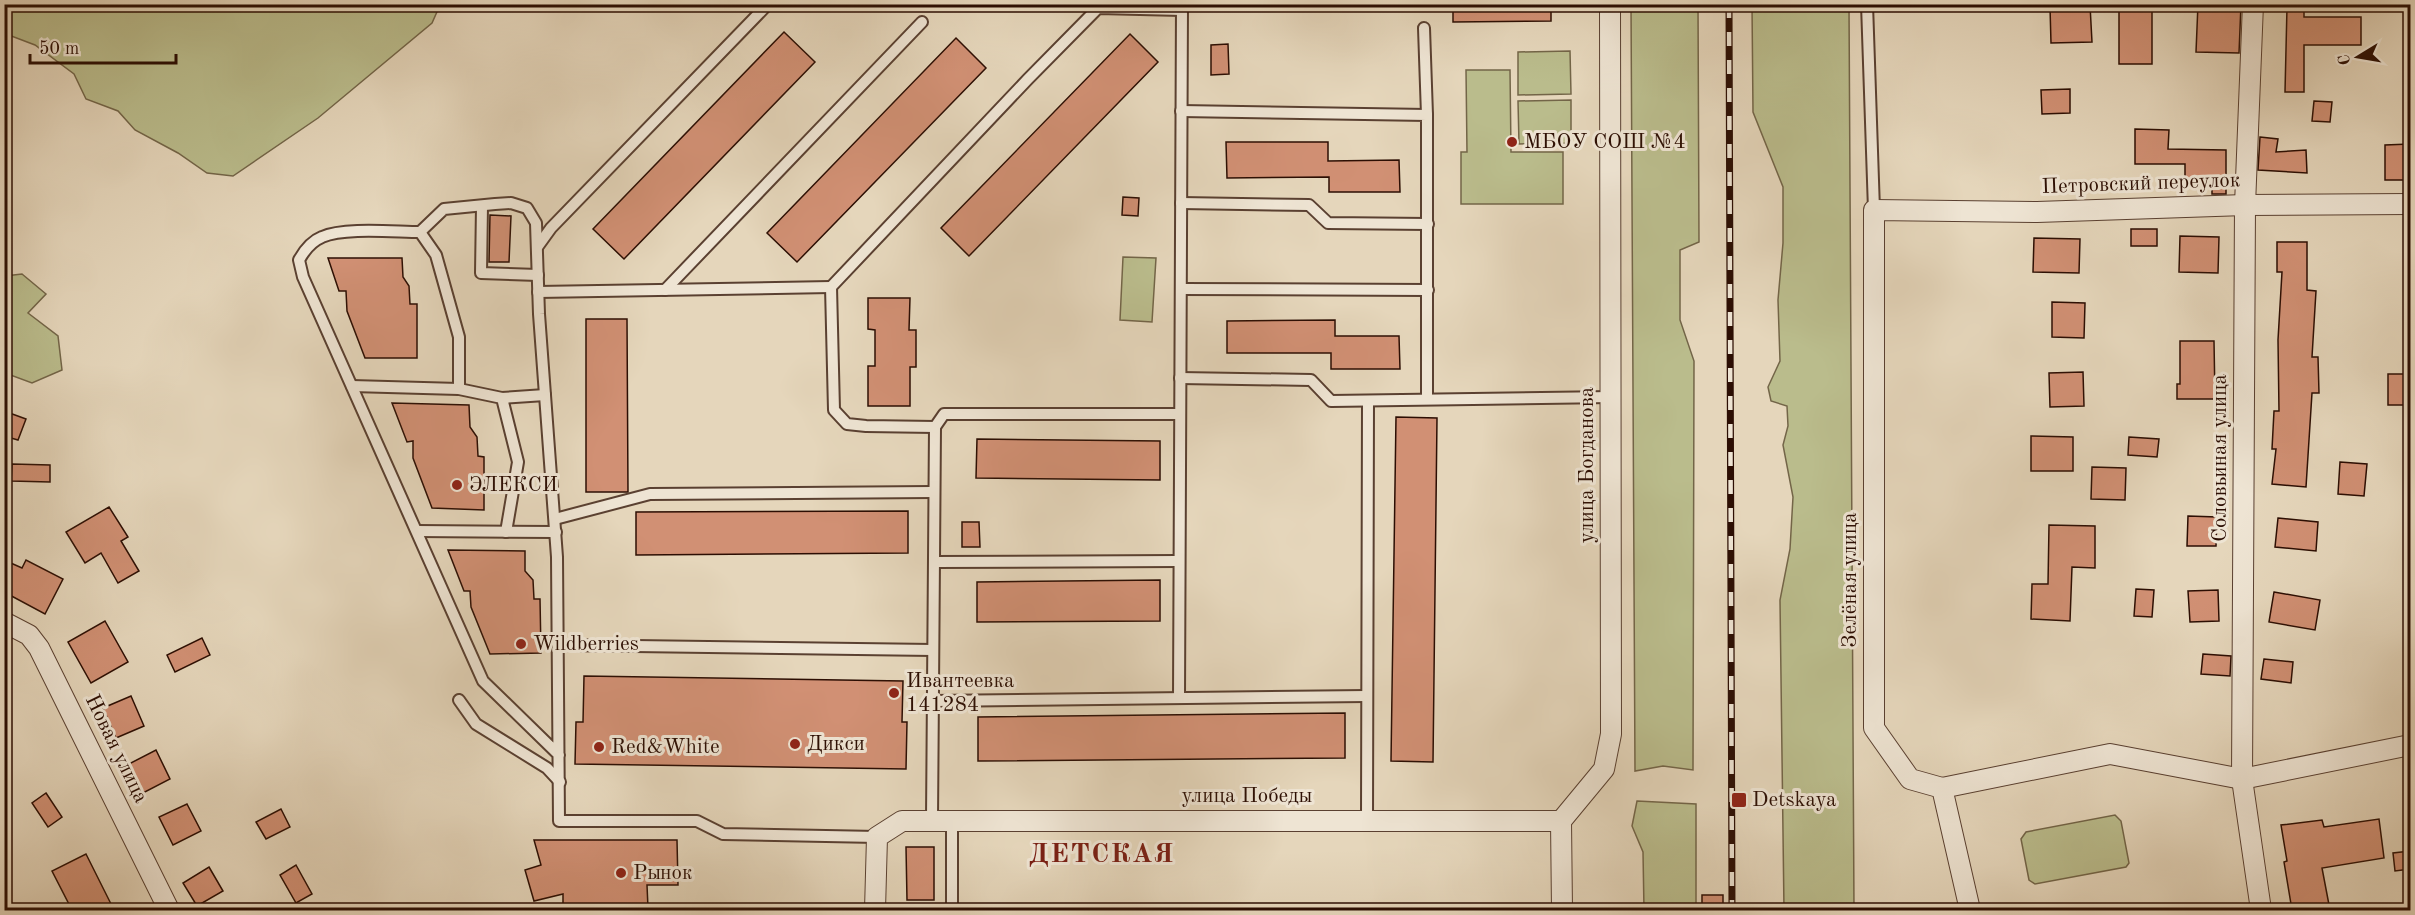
<svg xmlns="http://www.w3.org/2000/svg" width="2415" height="915" viewBox="0 0 2415 915" font-family="'Old Standard TT',serif">
	<style>
		.green { fill: #babc8c; stroke: #736548; stroke-width: 1.5 }
		.building { fill: #d19074; stroke: #2c0e03; stroke-width: 1.5 }
		.lines { fill: none; stroke-linecap: round; stroke-linejoin: round }
		.service-casing { stroke: #5a4031; stroke-width: 14 }
		.minor-casing { stroke: #5a4031; stroke-width: 22 }
		.service { stroke: #eee4d3; stroke-width: 10 }
		.minor { stroke: #eee4d3; stroke-width: 20 }
		.rail-casing { stroke: #2c0e03; stroke-width: 7 }
		.rail { stroke: #eee4d3; stroke-width: 4.5; stroke-dasharray: 14; stroke-linecap: butt }
		.poi-dot { fill: #8f2418; stroke: #eee4d3; stroke-width: 2 }
		.labels { text-anchor: middle; dominant-baseline: central; stroke-width: 6; stroke-linejoin: round; paint-order: stroke }
		.poi-label { font-size: 21px; fill: #2c0e03; stroke: #eee4d3; text-anchor: start }
		.street-label { font-size: 21px; fill: #2c0e03; stroke: #eee4d3 }
		.district-label { font-size: 27px; font-weight: bold; letter-spacing: 1.5px; fill: #7a1f14; stroke: #eee4d3 }
	</style>
	<rect width="100%" height="100%" fill="#e5d6bb"/>
	<filter id="stains"><feTurbulence type="fractalNoise" baseFrequency=".00333" numOctaves="4"/><feColorMatrix values="0 0 0 0 .2 0 0 0 0 .09 0 0 0 0 .02 0 0 0 .5 -.17"/></filter>
	<radialGradient id="worn" r=".72"><stop offset=".6" stop-color="#630" stop-opacity="0"/><stop offset="1" stop-color="#630" stop-opacity=".3"/></radialGradient>
	<g class="green">
		<polygon points="5,4 440,4 440,5 432,23 318,118 233,176 207,173 178,153 135,130 118,111 86,99 74,74 35,45 6,34"/>
		<polygon points="1631,5 1698,5 1699,242 1680,250 1680,320 1694,361 1693,770 1663,766 1635,771"/>
		<polygon points="1752,5 1849,5 1854,910 1784,910 1780,600 1790,549 1793,497 1783,445 1788,426 1787,406 1771,401 1768,387 1780,361 1778,300 1783,243 1783,187 1753,112"/>
		<polygon points="1570,51 1571,94 1518,95 1518,52"/>
		<polygon points="1466,70 1510,70 1511,152 1563,152 1563,204 1461,204 1461,152 1467,152"/>
		<polygon points="1571,100 1571,143 1519,144 1518,101"/>
		<polygon points="1123,257 1156,258 1152,322 1120,320"/>
		<polygon points="22,274 46,294 28,313 58,336 62,370 32,383 5,373 5,276"/>
		<polygon points="1637,801 1696,804 1696,910 1644,910 1643,852 1632,826"/>
		<polygon points="2115,815 2121,821 2129,863 2126,867 2035,884 2029,880 2021,839 2026,832"/>
	</g>
	<g class="building">
		<polygon points="1453,4 1551,4 1551,21 1453,22"/>
		<polygon points="2198,4 2241,4 2239,53 2196,52"/>
		<polygon points="2090,5 2092,42 2051,43 2050,7"/>
		<polygon points="2287,7 2304,8 2304,17 2361,17 2361,45 2304,45 2304,92 2285,92"/>
		<rect x="2119" y="8" width="33" height="56"/>
		<polygon points="784,32 815,62 624,259 593,229"/>
		<polygon points="1130,34 1158,62 969,256 941,228"/>
		<polygon points="956,38 986,68 797,262 767,233"/>
		<polygon points="1228,44 1229,74 1211,75 1211,45"/>
		<polygon points="2070,89 2070,113 2042,114 2041,90"/>
		<polygon points="2314,101 2332,102 2330,122 2312,121"/>
		<polygon points="2135,129 2169,130 2168,149 2226,150 2226,194 2212,194 2212,181 2185,181 2185,164 2135,164"/>
		<polygon points="2260,137 2278,139 2276,152 2306,150 2307,173 2258,170"/>
		<polygon points="1226,142 1328,142 1328,161 1399,160 1400,192 1329,192 1329,177 1227,178"/>
		<polygon points="2410,144 2410,180 2385,180 2385,145"/>
		<polygon points="1123,197 1139,198 1138,216 1122,215"/>
		<polygon points="490,215 511,216 509,262 489,262"/>
		<rect x="2131" y="229" width="26" height="17"/>
		<polygon points="2180,236 2219,237 2218,273 2179,272"/>
		<polygon points="2034,238 2080,239 2079,273 2033,272"/>
		<polygon points="2277,242 2307,242 2307,290 2316,291 2312,357 2318,357 2319,393 2312,393 2306,487 2272,484 2276,449 2272,449 2274,411 2279,411 2278,340 2282,272 2277,272"/>
		<polygon points="328,258 402,258 403,277 409,286 410,304 417,304 417,358 365,358 347,311 346,291 339,291"/>
		<polygon points="868,298 910,298 909,330 916,330 916,367 910,367 910,406 868,406 868,366 875,366 875,330 868,329"/>
		<polygon points="2052,302 2085,303 2084,338 2052,337"/>
		<polygon points="586,319 627,319 628,492 586,492"/>
		<polygon points="1335,320 1335,336 1399,336 1400,369 1331,369 1331,353 1227,353 1227,321"/>
		<polygon points="2180,341 2214,341 2215,399 2177,399 2177,384 2180,384"/>
		<polygon points="2083,372 2084,406 2050,407 2049,373"/>
		<rect x="2388" y="374" width="19" height="31"/>
		<polygon points="392,403 469,405 470,427 477,437 478,456 484,457 484,510 432,508 413,458 413,441 407,442"/>
		<polygon points="4,411 26,419 18,440 4,436"/>
		<polygon points="1396,417 1437,418 1433,762 1391,761"/>
		<polygon points="2031,436 2073,437 2073,471 2031,471"/>
		<polygon points="2129,437 2159,439 2157,457 2128,455"/>
		<polygon points="977,439 1160,441 1160,480 976,478"/>
		<polygon points="2340,462 2367,464 2364,496 2338,494"/>
		<polygon points="12,464 50,465 50,482 11,481"/>
		<polygon points="2092,467 2126,468 2125,500 2091,499"/>
		<polygon points="109,507 128,537 121,541 139,571 118,583 101,553 85,563 66,532"/>
		<polygon points="908,511 908,553 636,555 636,512"/>
		<polygon points="2188,516 2217,517 2216,546 2187,546"/>
		<polygon points="2278,518 2318,522 2316,551 2275,547"/>
		<polygon points="962,522 979,522 980,547 962,547"/>
		<polygon points="2049,525 2095,526 2095,568 2072,567 2070,621 2031,619 2032,584 2048,584"/>
		<polygon points="448,550 525,551 525,571 533,580 534,599 540,599 541,653 490,654 471,607 470,591 464,591"/>
		<polygon points="4,560 22,568 26,560 63,579 45,614 4,592"/>
		<polygon points="1160,580 1160,621 977,622 977,582"/>
		<polygon points="2136,589 2154,590 2152,617 2134,616"/>
		<polygon points="2218,590 2219,621 2190,622 2188,591"/>
		<polygon points="2274,592 2320,600 2315,630 2269,622"/>
		<polygon points="105,621 128,662 91,683 68,642"/>
		<polygon points="202,638 210,655 175,672 167,655"/>
		<polygon points="2203,654 2231,656 2230,676 2201,674"/>
		<polygon points="2264,659 2293,662 2291,683 2261,679"/>
		<polygon points="584,676 903,681 902,722 907,722 906,769 575,764 576,722 583,722"/>
		<polygon points="131,696 144,726 116,738 103,708"/>
		<polygon points="1345,713 1345,758 978,761 978,717"/>
		<polygon points="156,750 170,779 141,794 127,765"/>
		<polygon points="46,793 62,817 48,827 32,803"/>
		<polygon points="187,804 201,831 173,845 159,817"/>
		<polygon points="281,809 290,827 266,839 256,822"/>
		<polygon points="2379,819 2384,858 2322,868 2330,910 2292,910 2284,862 2287,861 2281,825 2322,820 2324,827"/>
		<polygon points="534,840 677,840 678,885 647,885 648,908 563,908 563,894 534,901 525,870 541,865"/>
		<polygon points="906,847 934,847 934,900 907,900"/>
		<polygon points="2410,851 2410,869 2395,871 2393,853"/>
		<polygon points="86,854 114,910 72,910 52,871"/>
		<polygon points="296,865 312,894 296,903 280,875"/>
		<polygon points="209,867 223,891 197,906 183,883"/>
		<rect x="1702" y="895" width="21" height="15"/>
	</g>
	<g class="lines">
		<g class="service-casing">
			<g id="service">
				<polyline points="1867,4 1874,210"/>
				<polyline points="1424,28 1427,115"/>
				<polyline points="1181,111 1427,115 1427,398"/>
				<polyline points="1181,203 1309,205 1328,223 1428,224"/>
				<polyline points="482,206 481,273 538,275"/>
				<polyline points="420,232 436,255 459,337 459,389"/>
				<polyline points="538,246 551,228 768,4"/>
				<polyline points="1181,289 1428,290"/>
				<polyline points="665,290 922,22"/>
				<polyline points="538,292 831,287"/>
				<polyline points="1180,378 1311,380 1331,401 1612,397"/>
				<polyline points="352,386 459,389 502,398 518,462 506,532"/>
				<polyline points="502,398 545,395"/>
				<polyline points="935,427 866,426 847,424 834,410 831,287 1028,79 1098,8 1182,10"/>
				<polyline points="935,427 944,414 1180,414"/>
				<polyline points="555,519 650,494 933,492"/>
				<polyline points="417,531 556,532"/>
				<polyline points="934,562 1179,561"/>
				<polyline points="559,645 933,650"/>
				<polyline points="1179,698 1182,5"/>
				<polyline points="459,700 476,724 547,768 560,782"/>
				<polyline points="933,701 1367,696"/>
				<path d="M559 755 483 681 303 277 299 260C304 251 312 241 322 237 344 227 395 232 420 232L444 209 495 204 511 203 527 208 536 223 539 314 557 557 559 821H697L723 834 877 837"/>
				<polyline points="932,820 935,427"/>
				<polyline points="952,820 952,907"/>
				<polyline points="1367,821 1368,401"/>
			</g>
		</g>
		<g class="minor-casing">
			<g id="minor">
				<polyline points="2253,4 2245,205 2242,779 2261,910"/>
				<polyline points="4,622 29,635 39,648 169,910"/>
				<polyline points="1942,788 2110,754 2242,779 2410,745"/>
				<polyline points="875,910 877,837 902,821 1561,821"/>
				<polyline points="1562,910 1561,821 1604,769 1611,734 1610,4"/>
				<polyline points="1970,910 1942,788 1910,779 1874,728 1874,210 2037,212 2245,205 2410,204"/>
			</g>
		</g>
		<use href="#service" class="service"/>
		<use href="#minor" class="minor"/>
		<g class="rail-casing">
			<polyline id="rail" points="1729,4 1732,910"/>
		</g>
		<use href="#rail" class="rail"/>
	</g>
	<g class="poi-dot">
		<circle cx="1512" cy="142" r="6"/>
		<circle cx="457" cy="485" r="6"/>
		<circle cx="521" cy="644" r="6"/>
		<circle cx="894" cy="693" r="6"/>
		<circle cx="795" cy="744" r="6"/>
		<circle cx="599" cy="747" r="6"/>
		<rect x="1731" y="792" width="16" height="16" rx="3"/>
		<circle cx="621" cy="873" r="6"/>
	</g>
	<g class="labels">
		<g class="poi-label">
			<text x="1524" y="142">МБОУ СОШ №4</text>
			<text x="469" y="485">ЭЛЕКСИ</text>
			<text x="533" y="644">Wildberries</text>
			<text x="906" y="681">Ивантеевка<tspan x="906" dy="24">141284</tspan></text>
			<text x="807" y="744">Дикси</text>
			<text x="611" y="747">Red&amp;White</text>
			<text x="1752" y="800">Detskaya</text>
			<text x="633" y="873">Рынок</text>
		</g>
		<g class="street-label">
			<text transform="translate(2141 184) rotate(-2)">Петровский переулок</text>
			<text transform="translate(2220 458) rotate(-90)">Соловьиная улица</text>
			<text transform="translate(1587 465) rotate(-90)">улица Богданова</text>
			<text transform="translate(1850 580) rotate(-90)">Зелёная улица</text>
			<text transform="translate(116 749) rotate(64)">Новая улица</text>
			<text x="1247" y="796">улица Победы</text>
		</g>
		<g class="district-label">
			<text x="1102" y="854">ДЕТСКАЯ</text>
		</g>
	</g>
	<rect width="2415" height="915" fill="none" stroke="#e5d6bb" stroke-width="24"/>
	<rect x="6" y="6" width="2403" height="903" fill="none" stroke="#2c0e03" stroke-width="3"/>
	<rect x="12" y="12" width="2391" height="891" fill="none" stroke="#2c0e03" stroke-width="1.5"/>
	<g transform="translate(2358 57) rotate(259)" stroke="#eee4d3" stroke-width="4.5" paint-order="stroke">
	<path d="M0-4.5L10 22L0 15L-10 22Z" fill="#2c0e03"/>
	<text y="-9" font-size="16" font-weight="bold" text-anchor="middle" fill="#2c0e03">С</text>
	</g>
	<path d="M30 54v9h146v-9" fill="none" stroke="#2c0e03" stroke-width="3"/>
	<text x="39" y="54" font-size="18" fill="#2c0e03" stroke="#eee4d3" stroke-width="4.5" paint-order="stroke">50 m</text>
	<rect width="100%" height="100%" filter="url(#stains)"/>
	<rect width="100%" height="100%" fill="url(#worn)"/>
</svg>
